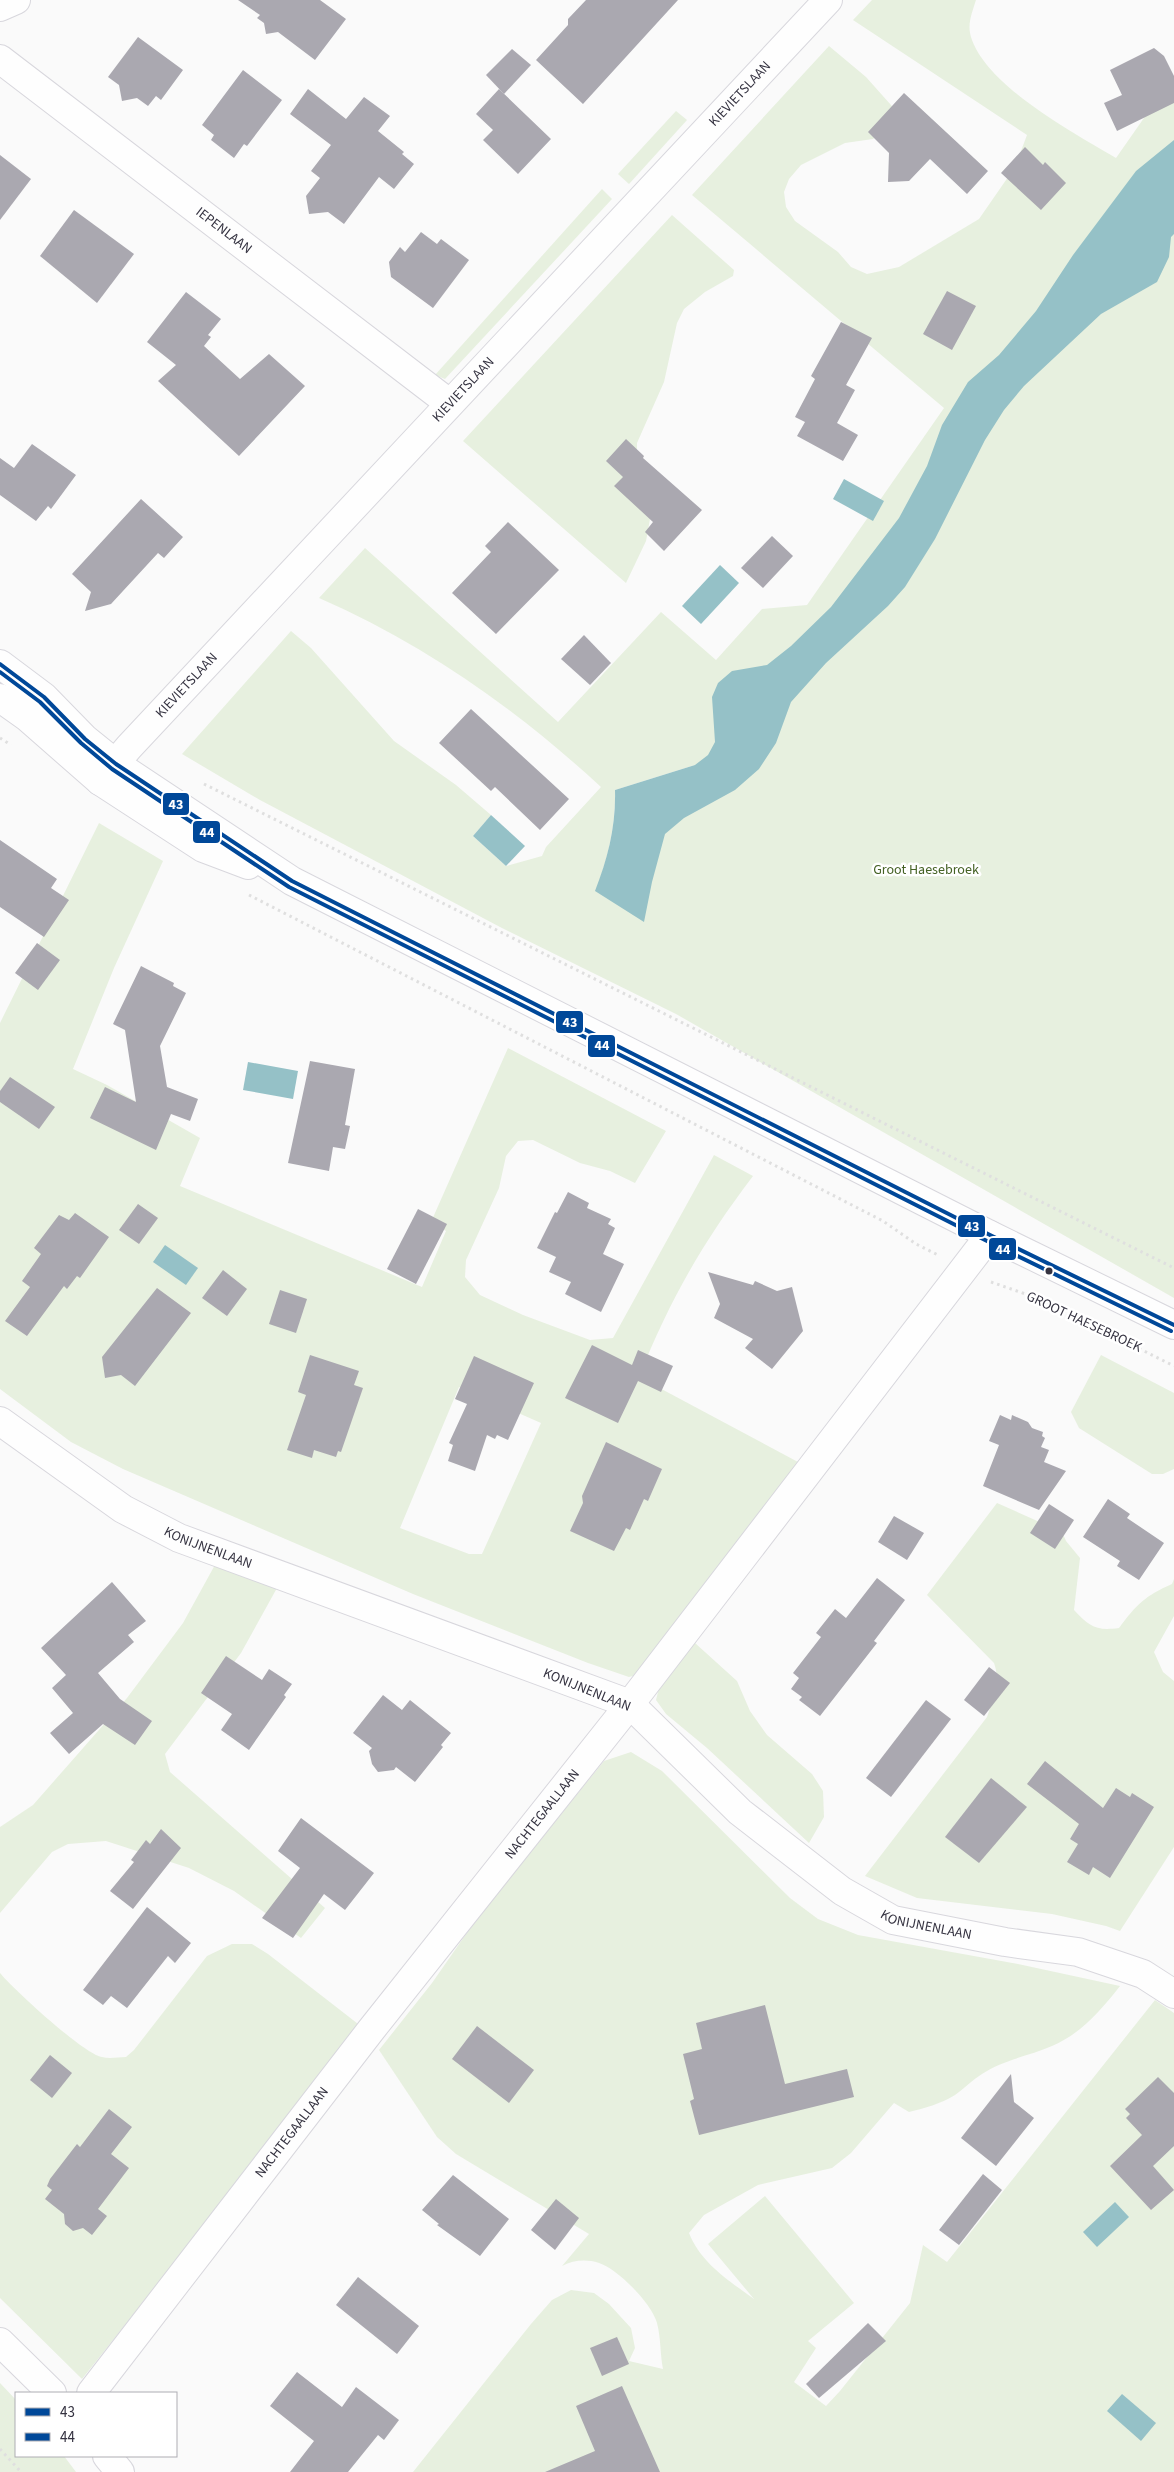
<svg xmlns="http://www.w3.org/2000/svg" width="1174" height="2472" viewBox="0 0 1174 2472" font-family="'Source Sans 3',sans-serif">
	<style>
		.green { fill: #e7f0df; fill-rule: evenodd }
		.water { fill: #95c1c7 }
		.building { fill: #aaa8b0 }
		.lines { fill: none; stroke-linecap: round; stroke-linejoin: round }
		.minor-casing { stroke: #d8d7dd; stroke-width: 30 }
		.path { stroke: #dfdfdf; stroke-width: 3; stroke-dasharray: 2.5 4; stroke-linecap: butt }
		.minor { stroke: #fefefe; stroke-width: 28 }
		.bus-1-casing { stroke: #fff; stroke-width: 8 }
		.bus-2-casing { stroke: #fff; stroke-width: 8 }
		.bus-1 { stroke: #004899; stroke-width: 4 }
		.bus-2 { stroke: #004899; stroke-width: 4 }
		.bus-dot { fill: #353341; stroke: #fff; stroke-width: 2 }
		.labels { text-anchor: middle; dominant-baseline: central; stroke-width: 5; stroke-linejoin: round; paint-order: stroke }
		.street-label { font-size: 14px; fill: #353341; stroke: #fff }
		.park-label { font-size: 14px; fill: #456225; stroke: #fff }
		.line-badge { stroke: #fff; stroke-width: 2 }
		.badge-label { font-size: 14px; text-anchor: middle; font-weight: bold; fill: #fff }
	</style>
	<rect width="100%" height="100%" fill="#fafafa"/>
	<g class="green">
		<path d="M872 0H976C972 13 967 24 971 37 986 86 1074 133 1116 158L1174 75V1298L676 1014 500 927 260 800 182 754 291 631 311 648 394 741 456 785 491 815 473 836 506 866 542 856 546 847 601 787C515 708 426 645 319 598L365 548 558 722 661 612 716 660 762 609 807 605 944 408 692 195 829 46 866 77 899 114 873 139 845 143 801 165 789 179 784 192 786 207 795 221 838 252 851 267 867 274 899 267 979 219 1015 167 1027 135 853 20ZM695 765 596 891C608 857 616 826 615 790Z"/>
		<polygon points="676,111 687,120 629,184 618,174"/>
		<polygon points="602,189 612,199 445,379 435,375"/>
		<polygon points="672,215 734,270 733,276 705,292 684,309 677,323 664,382 637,443 637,457 650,519 646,541 626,583 463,441"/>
		<path d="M99 823 163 861 114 968 73 1069 107 1085 200 1138 180 1186 422 1287 446 1231 431 1222 508 1048 666 1131 635 1183 610 1171 580 1163 533 1140 518 1141 506 1156 499 1188 466 1260 465 1277 480 1295 523 1315 590 1340 613 1338 714 1155 753 1176C703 1242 670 1299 639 1377L798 1462 640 1674 629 1677 588 1663 413 1594 123 1469 71 1442 0 1389V1023ZM459 1387 541 1423 482 1554H469L400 1528Z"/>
		<polygon points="1101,1355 1174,1393 1174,1469 1163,1474 1152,1474 1079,1428 1071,1412"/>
		<path d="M997 1503 1062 1532 1066 1541 1080 1558 1074 1610C1090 1627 1096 1631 1119 1628 1137 1604 1145 1596 1172 1584L1174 1579V1616L1154 1652 1163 1672 1174 1681V1847L1120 1931 1106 1926 1052 1914 917 1898 865 1876 987 1717C993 1699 1001 1682 994 1663L927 1595Z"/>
		<polygon points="216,1563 277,1588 241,1653 165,1754 170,1772 325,1908 301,1938 234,1891 189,1868 106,1841 68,1844 52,1852 0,1913 0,1827 33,1805 127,1698 183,1623"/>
		<polygon points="695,1643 737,1681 750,1711 767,1735 812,1774 823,1791 824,1817 809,1843 707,1748 666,1714 656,1700 659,1688"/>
		<path d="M631 1752 662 1771 790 1898 818 1919 858 1935 1018 1964 1120 1986C1101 2010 1082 2033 1052 2046 1029 2056 1003 2060 982 2074 972 2080 964 2089 955 2095 940 2104 925 2108 909 2112L894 2103 851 2153 832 2168 758 2185 704 2215 689 2233C701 2263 728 2280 754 2299L708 2244 765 2196 854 2303 808 2341 816 2348 794 2382 826 2406 840 2391 910 2303 923 2245 947 2262 1155 2000 1174 2013V2472H413L531 2324 552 2300 571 2290 594 2293 609 2304 631 2328 635 2348 629 2361 663 2369C660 2354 661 2338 657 2323 652 2304 618 2269 599 2263 586 2259 574 2260 562 2266L589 2234 456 2154 437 2137 379 2050 432 1983 480 1914 604 1761Z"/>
		<path d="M232 1944H252L268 1954 362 2027 82 2379 0 2298V1973C13 1989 85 2055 102 2057 110 2059 118 2057 126 2057L134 2050 207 1956Z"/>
		<polygon points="0,2383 16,2400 16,2456 64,2456 76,2472 0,2472"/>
	</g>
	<g class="water">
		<path d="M1174 140V234L1171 237 1169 257 1157 282 1101 314 1024 386 1004 410 985 440 935 539 905 587 888 606 826 663 791 702 776 743 759 769 735 790 684 818 665 834 652 882 644 922 595 891C608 858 616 826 615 790L695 765 708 755 715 742 712 697 718 683 732 671 767 665 791 646 831 607 899 518 927 466 942 425 968 382 999 355 1036 311 1073 255 1136 171Z"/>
		<polygon points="844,479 884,501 873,521 833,499"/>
		<polygon points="720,565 739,583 701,624 682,606"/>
		<polygon points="491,815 525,846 506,866 473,836"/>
		<polygon points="248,1062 298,1071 293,1099 243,1090"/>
		<polygon points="165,1245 198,1268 186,1285 153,1262"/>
		<polygon points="1115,2202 1129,2217 1097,2247 1083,2232"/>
		<polygon points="1122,2394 1156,2423 1141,2441 1107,2411"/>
	</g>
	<g class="building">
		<polygon points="238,0 320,0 346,19 315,60 278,32 266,34 264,23 257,18 260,15"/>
		<polygon points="586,0 678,0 583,104 536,60 568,25 568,19"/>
		<polygon points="138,37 183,70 161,100 156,96 148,106 137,98 122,101 119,85 108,77"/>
		<polygon points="1154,48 1164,56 1174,76 1174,103 1117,131 1104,103 1122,95 1110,70"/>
		<polygon points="512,49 531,65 504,94 486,75"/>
		<polygon points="243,70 282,100 247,146 244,144 234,158 211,140 214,135 202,125"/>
		<polygon points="308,89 346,119 364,97 390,116 378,131 404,152 402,154 414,164 394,189 379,177 344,224 328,212 309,214 306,196 320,178 311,171 331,145 290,114"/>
		<polygon points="499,89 551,139 518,174 483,140 493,130 476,114"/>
		<polygon points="904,93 988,171 967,194 930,159 909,181 888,182 889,153 868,132"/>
		<polygon points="1025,147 1043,165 1045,162 1066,183 1041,210 1001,173"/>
		<polygon points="0,155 31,179 0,220"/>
		<polygon points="74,210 134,254 97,303 40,256"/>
		<polygon points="421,232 437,244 441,239 469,260 433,308 391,277 389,262 400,247 405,252"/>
		<polygon points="947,291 976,306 952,350 923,334"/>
		<polygon points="186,292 221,319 208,335 211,337 204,346 240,379 269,354 305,386 239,456 158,381 176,365 147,342"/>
		<polygon points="841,322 872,338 846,385 855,390 837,423 858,435 843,461 797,436 805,422 795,417 815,379 811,376"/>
		<polygon points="626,439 644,456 643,458 702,510 664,551 645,532 653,522 614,486 623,477 606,461"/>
		<polygon points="32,444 76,475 51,509 48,506 36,521 0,495 0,458 14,468"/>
		<polygon points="141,499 183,537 164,558 158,553 111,604 85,611 91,592 72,574"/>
		<polygon points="508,522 559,570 496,634 452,593 491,552 485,546"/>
		<polygon points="772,536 793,556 763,588 741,568"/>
		<polygon points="584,635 611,663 590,685 561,659"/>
		<polygon points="471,709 569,799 540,830 495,787 491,791 439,743"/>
		<polygon points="0,840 57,879 51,888 69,900 44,937 0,907"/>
		<polygon points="37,943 60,960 38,990 15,973"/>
		<polygon points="141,966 174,983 173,986 186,993 160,1046 167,1087 198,1099 190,1121 171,1114 156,1150 90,1118 105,1087 136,1102 125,1030 113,1024"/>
		<polygon points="310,1061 355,1069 345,1125 350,1126 345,1149 333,1147 329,1171 288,1163"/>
		<polygon points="10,1077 55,1107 39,1129 0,1102 0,1091"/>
		<polygon points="568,1192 589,1203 587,1208 611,1219 608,1224 615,1228 603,1254 624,1264 601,1312 565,1294 571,1282 549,1272 556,1257 537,1248 555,1212 557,1213"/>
		<polygon points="138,1204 158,1218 139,1244 119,1230"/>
		<polygon points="418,1209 447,1224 416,1284 387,1269"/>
		<polygon points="75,1213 109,1237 80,1278 77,1276 67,1289 64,1286 27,1336 5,1321 30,1287 22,1281 41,1254 34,1248 59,1215 69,1220"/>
		<polygon points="223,1270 247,1289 227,1316 202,1298"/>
		<polygon points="708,1272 753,1285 755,1281 777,1291 792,1287 803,1331 772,1369 745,1348 753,1339 714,1318 720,1304"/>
		<polygon points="157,1288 191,1313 135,1386 121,1375 105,1378 102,1357"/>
		<polygon points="280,1290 307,1299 296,1333 269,1324"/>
		<polygon points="592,1345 632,1365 638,1350 673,1366 661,1392 638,1381 618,1423 565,1398"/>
		<polygon points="310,1355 359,1371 354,1385 363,1388 341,1452 338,1451 336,1457 314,1450 312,1458 287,1450 306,1395 298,1392"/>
		<polygon points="474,1356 534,1383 508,1440 497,1435 495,1439 487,1435 475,1471 448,1461 453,1445 449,1443 467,1404 455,1399"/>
		<polygon points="1000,1415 1011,1420 1012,1415 1028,1422 1032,1428 1043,1432 1042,1436 1045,1438 1041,1447 1049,1450 1044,1462 1066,1471 1039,1510 983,1486 999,1445 989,1441"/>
		<polygon points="606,1442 662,1469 648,1501 644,1499 630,1530 626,1528 614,1551 570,1531 583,1503 582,1496"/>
		<polygon points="1108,1499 1130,1514 1127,1518 1164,1543 1139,1580 1117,1566 1120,1561 1083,1537"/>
		<polygon points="1049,1504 1074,1520 1055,1549 1030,1533"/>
		<polygon points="894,1516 924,1533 907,1560 878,1542"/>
		<polygon points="877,1578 905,1600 874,1641 877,1643 820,1716 799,1700 802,1697 791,1689 799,1678 793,1673 821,1637 816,1633 835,1609 846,1618"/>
		<polygon points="112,1582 146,1621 128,1635 134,1642 98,1673 120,1699 152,1721 135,1745 103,1724 69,1754 50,1733 73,1713 52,1688 66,1675 41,1648"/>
		<polygon points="226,1656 262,1680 269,1669 292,1684 284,1695 286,1697 249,1750 221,1730 232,1714 201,1693"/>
		<polygon points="989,1667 1010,1683 984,1716 964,1700"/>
		<polygon points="383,1695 402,1710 410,1700 451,1733 441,1745 443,1747 415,1782 396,1767 394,1770 378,1772 372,1764 369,1751 372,1748 353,1733"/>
		<polygon points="926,1700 951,1719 891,1797 866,1778"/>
		<polygon points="1045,1761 1103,1808 1116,1788 1130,1797 1132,1793 1154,1807 1110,1878 1093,1867 1089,1875 1067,1862 1078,1844 1070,1839 1079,1824 1027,1784"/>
		<polygon points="991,1778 1027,1807 979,1863 945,1837"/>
		<polygon points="301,1818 374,1873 345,1910 324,1894 293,1938 262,1918 300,1868 278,1851"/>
		<polygon points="161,1829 181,1848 133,1909 110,1891 134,1862 131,1860 146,1840 150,1844"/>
		<polygon points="147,1907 191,1943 175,1963 168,1956 127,2008 111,1996 103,2005 83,1990"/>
		<polygon points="765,2005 785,2084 847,2069 854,2097 699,2135 690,2101 694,2099 683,2054 702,2049 696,2023"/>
		<polygon points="477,2026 534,2070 509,2103 452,2059"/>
		<polygon points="50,2055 72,2073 52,2098 30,2080"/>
		<polygon points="1011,2074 1014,2102 1034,2118 996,2166 961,2138"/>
		<polygon points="1158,2077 1174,2093 1174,2146 1153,2166 1174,2190 1151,2210 1110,2166 1142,2135 1126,2118 1130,2114 1125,2109"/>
		<polygon points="109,2109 132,2127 111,2154 129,2168 98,2209 107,2216 92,2235 83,2228 73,2231 65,2224 64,2214 45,2199 52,2190 47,2186 50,2179 77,2144 80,2147"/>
		<polygon points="983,2174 1002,2190 959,2245 939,2230"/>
		<polygon points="453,2175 509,2219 480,2256 437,2225 439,2224 422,2210"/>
		<polygon points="556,2199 579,2218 555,2250 531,2230"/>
		<polygon points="358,2277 419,2326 397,2354 336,2305"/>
		<polygon points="868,2323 886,2341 819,2398 806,2384"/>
		<polygon points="617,2337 629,2364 602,2376 590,2348"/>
		<polygon points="297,2372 342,2407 356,2387 399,2420 384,2440 378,2435 348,2472 290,2472 314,2441 270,2406"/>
		<polygon points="622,2386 660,2472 545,2472 595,2451 576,2406"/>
	</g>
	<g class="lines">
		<g class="minor-casing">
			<g id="minor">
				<polyline points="0,7 16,0"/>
				<path id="s1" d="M0 59 449 403"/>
				<polyline points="0,664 44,697 85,739 116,764 292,881 990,1235 1174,1325"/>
				<polyline points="0,698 27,717 100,781 203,848 248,865"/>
				<path id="s2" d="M100 781 129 747 828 0"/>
				<path id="s3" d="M0 1421 123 1509 179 1538 630 1704 740 1812 842 1891 893 1920 1005 1942 1078 1952 1143 1974 1174 1994"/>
				<polyline points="0,2342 52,2393"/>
				<path id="s4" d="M91 2393 371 2030 630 1704 990 1235"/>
				<polyline points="107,2456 120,2472"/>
			</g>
		</g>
		<g class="path">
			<polyline points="0,738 11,745"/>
			<polyline points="204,784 1174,1268"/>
			<polyline points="249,895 883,1221 916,1244 938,1255"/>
			<polyline points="991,1282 1040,1299 1174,1366"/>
			<polyline points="0,2449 21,2472"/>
		</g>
		<use href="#minor" class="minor"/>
		<g class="bus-1-casing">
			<polyline id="bus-1" points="0,664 44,697 85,739 116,764 292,881 990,1235 1174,1325"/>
		</g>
		<g class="bus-2-casing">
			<polyline id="bus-2" points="0,672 40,702 81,743 112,769 289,887 987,1241 1171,1331"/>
		</g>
		<use href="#bus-1" class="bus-1"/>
		<use href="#bus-2" class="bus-2"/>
	</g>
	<circle class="bus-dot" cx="1049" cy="1271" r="4.5"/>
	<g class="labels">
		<g class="street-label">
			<text stroke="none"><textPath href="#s2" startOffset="939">KIEVIETSLAAN</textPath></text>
			<text stroke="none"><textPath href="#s1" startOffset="282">IEPENLAAN</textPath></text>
			<text stroke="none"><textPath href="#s2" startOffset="534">KIEVIETSLAAN</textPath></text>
			<text stroke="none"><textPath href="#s2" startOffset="129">KIEVIETSLAAN</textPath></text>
			<text transform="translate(1084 1322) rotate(25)">GROOT HAESEBROEK</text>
			<text stroke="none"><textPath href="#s3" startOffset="245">KONIJNENLAAN</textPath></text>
			<text transform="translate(587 1690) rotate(22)">KONIJNENLAAN</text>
			<text stroke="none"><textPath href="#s4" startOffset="734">NACHTEGAALLAAN</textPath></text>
			<text stroke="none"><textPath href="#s3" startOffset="1070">KONIJNENLAAN</textPath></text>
			<text stroke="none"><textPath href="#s4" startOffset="329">NACHTEGAALLAAN</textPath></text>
		</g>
		<g class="park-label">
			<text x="926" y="870">Groot Haesebroek</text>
		</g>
	</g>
	<g class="line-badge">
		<rect x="162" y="792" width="28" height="24" rx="5" fill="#004899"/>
		<rect x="192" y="820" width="29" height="24" rx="5" fill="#004899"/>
		<rect x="555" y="1010" width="29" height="24" rx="5" fill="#004899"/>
		<rect x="587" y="1034" width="29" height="24" rx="5" fill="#004899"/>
		<rect x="957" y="1214" width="29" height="24" rx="5" fill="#004899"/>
		<rect x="988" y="1237" width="29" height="24" rx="5" fill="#004899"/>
	</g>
	<g class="badge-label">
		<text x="176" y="809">43</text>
		<text x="207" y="837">44</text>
		<text x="570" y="1027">43</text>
		<text x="602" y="1050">44</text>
		<text x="972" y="1231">43</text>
		<text x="1003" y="1254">44</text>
	</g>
	<rect x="15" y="2392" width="162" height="65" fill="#ffffff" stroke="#aeadb3"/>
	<rect x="25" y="2408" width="25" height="8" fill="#004899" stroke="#aeadb3"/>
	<text x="60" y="2417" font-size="15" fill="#353341">43</text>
	<rect x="25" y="2433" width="25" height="8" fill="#004899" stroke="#aeadb3"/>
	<text x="60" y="2442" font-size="15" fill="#353341">44</text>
</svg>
